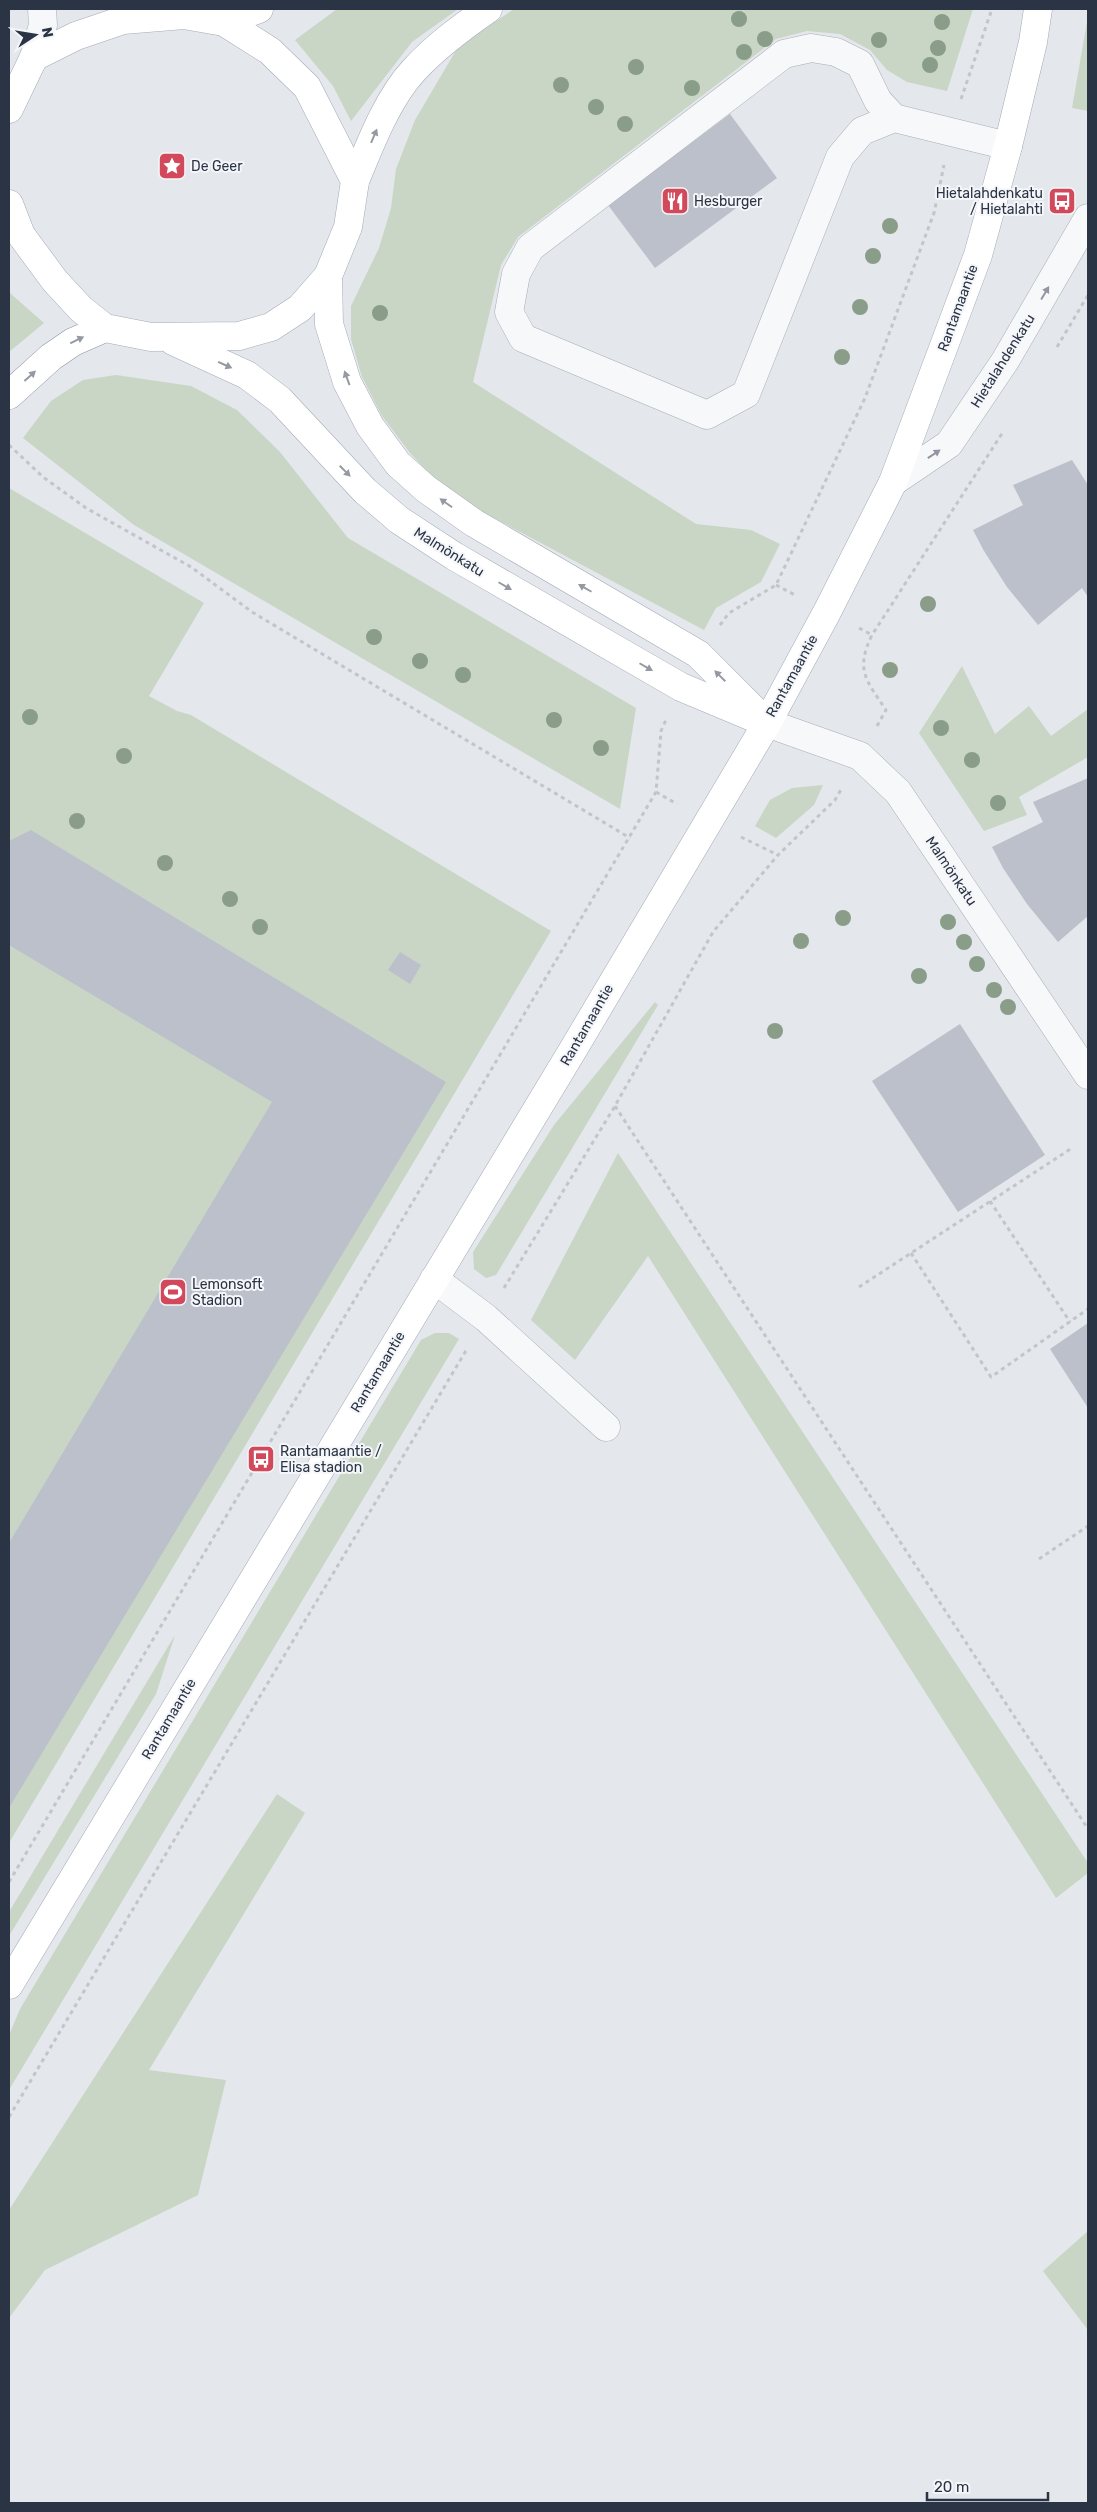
<svg xmlns="http://www.w3.org/2000/svg" width="1097" height="2512" viewBox="0 0 1097 2512" font-family="Rubik,sans-serif">
	<style>
		.green { fill: #c9d6c5 }
		.building { fill: #bbc0ca }
		.lines { fill: none; stroke-linecap: round; stroke-linejoin: round }
		.minor-casing { stroke: #a9aeb7; stroke-width: 29 }
		.major-casing { stroke: #a3abb8; stroke-width: 29 }
		.highway-casing { stroke: #8b94a3; stroke-width: 29 }
		.path { stroke: #c2c5cb; stroke-width: 3; stroke-dasharray: 4 4; stroke-linecap: butt }
		.minor { stroke: #f7f8fa; stroke-width: 28 }
		.major { stroke: #fff; stroke-width: 28 }
		.highway { stroke: #fff; stroke-width: 28 }
		.tree { fill: #899d89 }
		.oneway { fill: #959aa2 }
		.oneway2 { fill: #9196a0 }
		.labels { text-anchor: middle; dominant-baseline: central; stroke-width: 4; stroke-linejoin: round; paint-order: stroke }
		.poi-label { font-size: 14px; fill: #2b3445; stroke: #f4f6f9; text-anchor: start }
		.street-label { font-size: 14px; fill: #2b3445; stroke: #f4f6f9 }
	</style>
	<rect width="100%" height="100%" fill="#e4e7ec"/>
	<g class="green">
		<polygon points="337,9 458,9 412,42 351,121 333,86 295,40"/>
		<polygon points="514,9 973,9 947,91 907,82 887,70 870,50 840,34 807,31 776,39 518,237 501,265 473,382 696,524 751,530 780,544 761,582 716,608 704,630 481,511 434,479 410,453 382,416 362,377 351,339 351,306 379,248 391,208 396,169 415,120 458,47"/>
		<polygon points="1088,16 1088,111 1072,108"/>
		<polygon points="9,290 11,294 44,323 9,352"/>
		<polygon points="116,375 191,386 237,410 280,452 348,538 636,708 620,809 134,525 23,438 51,401 83,380"/>
		<polygon points="9,488 204,603 149,696 177,711 191,715 551,931 9,1843"/>
		<polygon points="962,666 995,734 1029,706 1051,736 1088,709 1088,757 1019,797 1027,815 984,831 919,733"/>
		<polygon points="823,785 814,805 776,838 755,826 770,800 792,788"/>
		<polygon points="655,1002 658,1005 496,1275 486,1278 474,1269 473,1252 554,1125"/>
		<polygon points="618,1153 1088,1863 1088,1873 1056,1898 648,1256 575,1360 531,1320"/>
		<polygon points="435,1333 449,1333 459,1339 9,2090 9,2035 20,2009 421,1340"/>
		<polygon points="175,1635 156,1694 9,1936 9,1912"/>
		<polygon points="277,1794 305,1813 149,2070 226,2080 198,2195 45,2270 9,2318 9,2210"/>
		<polygon points="1088,2231 1088,2330 1043,2271"/>
	</g>
	<g class="building">
		<polygon points="730,114 777,178 655,268 608,205"/>
		<polygon points="1072,460 1088,485 1088,597 1082,588 1038,625 1007,587 984,551 973,530 1023,505 1013,485"/>
		<polygon points="1088,778 1088,916 1058,942 1027,904 1003,868 992,847 1043,822 1033,802"/>
		<polygon points="31,830 446,1082 9,1808 9,1543 272,1102 9,945 9,841"/>
		<polygon points="400,952 421,965 410,984 388,970"/>
		<polygon points="960,1024 1045,1155 958,1212 872,1081"/>
		<polygon points="1088,1323 1088,1408 1050,1349"/>
	</g>
	<g class="lines">
		<g class="minor-casing">
			<g id="minor">
				<polyline points="34,57 43,25 42,9"/>
				<polyline points="894,118 878,101 860,64 836,52 811,48 784,54 530,248 516,274 509,312 523,338 707,415 746,394 840,157 862,131 894,118 1008,146"/>
				<polyline points="893,482 949,444 1005,361 1088,218"/>
				<polyline points="767,723 860,756 898,792 1088,1075"/>
				<polyline points="434,1279 486,1318 606,1427"/>
			</g>
		</g>
		<g class="major-casing">
			<g id="major">
				<polyline points="224,22 259,9"/>
				<polyline points="9,109 34,57 76,36 123,20 184,15 224,22 270,51 307,87 355,181 348,227 328,276 300,308 271,327 239,336 151,337 105,328 81,309 55,281 21,235 9,204"/>
				<path d="M355 181C370 145 387 99 414 70 436 46 462 27 488 9"/>
				<polyline points="328,276 329,324 347,382 370,426 398,464 426,489 474,523 698,654 757,713"/>
				<polyline points="173,341 247,375 280,400 365,491 399,520 454,556 681,687 767,723"/>
				<polyline points="9,1985 574,1048 767,723 827,612 893,482 978,255 1008,146 1033,42 1038,9"/>
			</g>
		</g>
		<g class="highway-casing">
			<polyline id="highway" points="9,395 51,357 73,342 105,328"/>
		</g>
		<g class="path">
			<polyline points="961,99 992,9"/>
			<polyline points="1057,347 1088,295"/>
			<polyline points="9,445 43,477 86,508 191,567 252,612 630,838"/>
			<polyline points="776,585 795,595"/>
			<polyline points="720,625 729,613 776,585 865,398 934,213 944,165"/>
			<polyline points="859,628 872,635"/>
			<path d="M877 726 886 710C866 680 855 670 872 635L1003 432"/>
			<polyline points="656,792 677,804"/>
			<polyline points="741,837 778,855"/>
			<polyline points="615,1106 1088,1829"/>
			<polyline points="990,1201 1070,1322"/>
			<polyline points="911,1253 991,1377 1088,1309"/>
			<polyline points="859,1287 1072,1148"/>
			<polyline points="504,1288 615,1106 713,932 778,855 835,800 842,788"/>
			<polyline points="1039,1559 1088,1526"/>
			<polyline points="9,1882 656,792 661,731 666,720"/>
			<polyline points="9,2117 467,1349"/>
		</g>
		<use href="#minor" class="minor"/>
		<use href="#major" class="major"/>
		<use href="#highway" class="highway"/>
	</g>
	<g class="tree">
		<circle cx="739" cy="19" r="8"/>
		<circle cx="942" cy="22" r="8"/>
		<circle cx="765" cy="39" r="8"/>
		<circle cx="879" cy="40" r="8"/>
		<circle cx="938" cy="48" r="8"/>
		<circle cx="744" cy="52" r="8"/>
		<circle cx="930" cy="65" r="8"/>
		<circle cx="636" cy="67" r="8"/>
		<circle cx="561" cy="85" r="8"/>
		<circle cx="692" cy="88" r="8"/>
		<circle cx="596" cy="107" r="8"/>
		<circle cx="625" cy="124" r="8"/>
		<circle cx="890" cy="226" r="8"/>
		<circle cx="873" cy="256" r="8"/>
		<circle cx="860" cy="307" r="8"/>
		<circle cx="380" cy="313" r="8"/>
		<circle cx="842" cy="357" r="8"/>
		<circle cx="928" cy="604" r="8"/>
		<circle cx="374" cy="637" r="8"/>
		<circle cx="420" cy="661" r="8"/>
		<circle cx="890" cy="670" r="8"/>
		<circle cx="463" cy="675" r="8"/>
		<circle cx="30" cy="717" r="8"/>
		<circle cx="554" cy="720" r="8"/>
		<circle cx="941" cy="728" r="8"/>
		<circle cx="601" cy="748" r="8"/>
		<circle cx="124" cy="756" r="8"/>
		<circle cx="972" cy="760" r="8"/>
		<circle cx="998" cy="803" r="8"/>
		<circle cx="77" cy="821" r="8"/>
		<circle cx="165" cy="863" r="8"/>
		<circle cx="230" cy="899" r="8"/>
		<circle cx="843" cy="918" r="8"/>
		<circle cx="948" cy="922" r="8"/>
		<circle cx="260" cy="927" r="8"/>
		<circle cx="801" cy="941" r="8"/>
		<circle cx="964" cy="942" r="8"/>
		<circle cx="977" cy="964" r="8"/>
		<circle cx="919" cy="976" r="8"/>
		<circle cx="994" cy="990" r="8"/>
		<circle cx="1008" cy="1007" r="8"/>
		<circle cx="775" cy="1031" r="8"/>
	</g>
	<defs><path id="oneway-solid" d="M-6-.8H1V-3.2L6.5 0L1 3.2V.8H-6Z" transform="scale(1.25)"/></defs>
	<g class="oneway">
		<use href="#oneway-solid" transform="translate(374 136) rotate(-67)"/>
		<use href="#oneway-solid" transform="translate(77 340) rotate(-26)"/>
		<use href="#oneway-solid" transform="translate(225 365) rotate(24)"/>
		<use href="#oneway-solid" transform="translate(30 376) rotate(-42)"/>
		<use href="#oneway-solid" transform="translate(347 378) rotate(-110)"/>
		<use href="#oneway-solid" transform="translate(345 471) rotate(45)"/>
		<use href="#oneway-solid" transform="translate(446 503) rotate(-145)"/>
		<use href="#oneway-solid" transform="translate(505 586) rotate(30)"/>
		<use href="#oneway-solid" transform="translate(585 588) rotate(-150)"/>
		<use href="#oneway-solid" transform="translate(646 667) rotate(30)"/>
		<use href="#oneway-solid" transform="translate(720 676) rotate(-135)"/>
	</g>
	<g class="oneway2">
		<use href="#oneway-solid" transform="translate(1045 293) rotate(-59)"/>
		<use href="#oneway-solid" transform="translate(934 454) rotate(-34)"/>
	</g>
	<defs>
		<g id="sight-square" transform="scale(1.4375)"><rect x="-9" y="-9" width="18" height="18" rx="4" fill="#d1495b" stroke="#f4f6f9"/><path d="M0-6L1.8-2.2L6-1.7L2.9 1.2L3.7 5.4L0 3.3L-3.7 5.4L-2.9 1.2L-6-1.7L-1.8-2.2Z" fill="#fff"/></g>
		<g id="restaurant-square" transform="scale(1.4375)"><rect x="-9" y="-9" width="18" height="18" rx="4" fill="#d1495b" stroke="#f4f6f9"/><path d="M-5-6h1v4h1v-4h1v4h1v-4h1v5L-1.5 .5V6h-2V.5L-5-1ZM5-6V6H3V1.5H1.5Q1.5-4 5-6Z" fill="#fff"/></g>
		<g id="bus-square" transform="scale(1.4375)"><rect x="-9" y="-9" width="18" height="18" rx="4" fill="#d1495b" stroke="#f4f6f9"/><path d="M-5-6H5V4H4V6H2V4H-2V6H-4V4H-5ZM-3.5-4V0h7V-4ZM-3.5 1.2v1.5H-2V1.2ZM2 1.2v1.5H3.5V1.2Z" fill="#fff"/></g>
		<g id="stadium-square" transform="scale(1.4375)"><rect x="-9" y="-9" width="18" height="18" rx="4" fill="#d1495b" stroke="#f4f6f9"/><path d="M0-5a6.5 5 0 1 0 0 10a6.5 5 0 1 0 0-10ZM-3.5-1.8h7v3.6h-7Z" fill="#fff"/></g>
	</defs>
	<g fill-rule="evenodd">
		<use href="#sight-square" x="172" y="166"/>
		<use href="#restaurant-square" x="675" y="201"/>
		<use href="#bus-square" x="1062" y="201"/>
		<use href="#stadium-square" x="173" y="1292"/>
		<use href="#bus-square" x="261" y="1459"/>
	</g>
	<g class="labels">
		<g class="poi-label">
			<text x="191" y="166">De Geer</text>
			<text x="1043" y="193" text-anchor="end">Hietalahdenkatu<tspan x="1043" dy="16">/ Hietalahti</tspan></text>
			<text x="694" y="201">Hesburger</text>
			<text x="192" y="1284">Lemonsoft<tspan x="192" dy="16">Stadion</tspan></text>
			<text x="280" y="1451">Rantamaantie /<tspan x="280" dy="16">Elisa stadion</tspan></text>
		</g>
		<g class="street-label">
			<text transform="translate(958 308) rotate(-70)">Rantamaantie</text>
			<text transform="translate(1003 361) rotate(-58)">Hietalahdenkatu</text>
			<text transform="translate(449 552) rotate(32)">Malmönkatu</text>
			<text transform="translate(792 676) rotate(-61)">Rantamaantie</text>
			<text transform="translate(951 871) rotate(56)">Malmönkatu</text>
			<text transform="translate(587 1025) rotate(-60)">Rantamaantie</text>
			<text transform="translate(378 1372) rotate(-59)">Rantamaantie</text>
			<text transform="translate(169 1719) rotate(-59)">Rantamaantie</text>
		</g>
	</g>
	<rect width="1097" height="2512" fill="none" stroke="#2b3445" stroke-width="20"/>
	<g transform="translate(35 35) rotate(78)" stroke="#f4f6f9" stroke-width="4" paint-order="stroke">
	<path d="M0-4L9 19L0 12L-9 19Z" fill="#2b3445"/>
	<text y="-8" font-size="14" font-weight="bold" text-anchor="middle" fill="#2b3445">N</text>
	</g>
	<path d="M927 2492v8h121v-8" fill="none" stroke="#2b3445" stroke-width="2.5"/>
	<text x="934" y="2492" font-size="15" fill="#2b3445" stroke="#f4f6f9" stroke-width="4" paint-order="stroke">20 m</text>
</svg>
